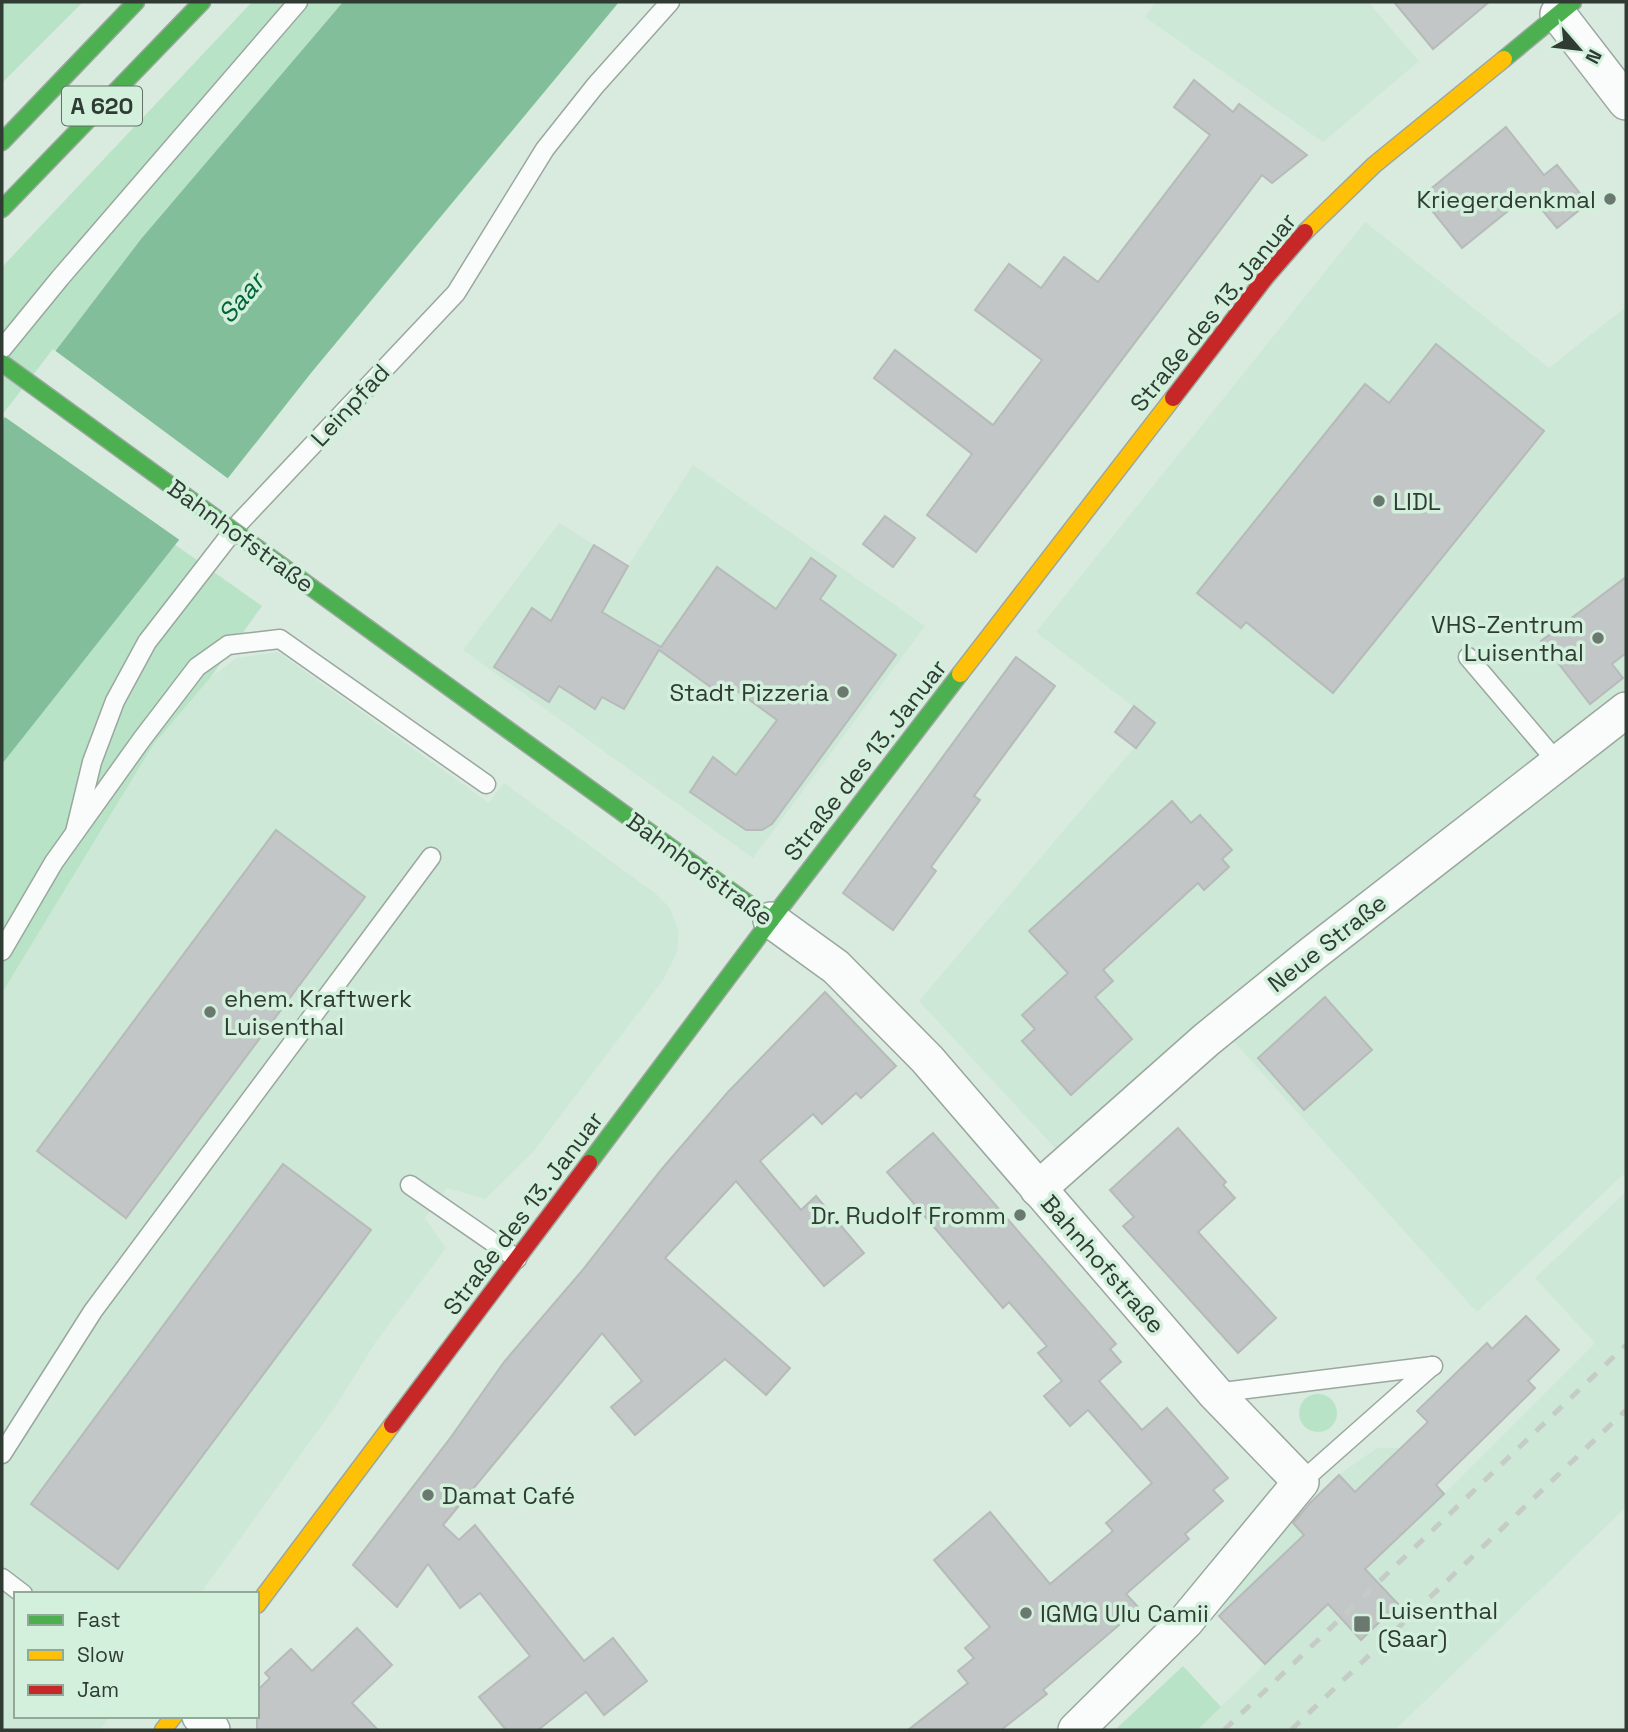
<svg xmlns="http://www.w3.org/2000/svg" width="1628" height="1732" viewBox="0 0 1628 1732" font-family="'Space Grotesk',sans-serif">
	<style>
		.built { fill: #cde8d6 }
		.green { fill: #b9e3c7 }
		.water { fill: #82be99 }
		.pier { fill: #d9eadf }
		.building { fill: #c2c6c6; stroke: #b6bbba; stroke-width: 2 }
		.lines { fill: none; stroke-linecap: round; stroke-linejoin: round }
		.lane-casing { stroke: #9aa79f; stroke-width: 21 }
		.street-casing { stroke: #9aa79f; stroke-width: 38 }
		.fast-casing { stroke: #9aa79f; stroke-width: 19 }
		.slow-casing { stroke: #9aa79f; stroke-width: 19 }
		.jam-casing { stroke: #9aa79f; stroke-width: 19 }
		.lane { stroke: #f9fcfa; stroke-width: 18 }
		.street { stroke: #f9fcfa; stroke-width: 35 }
		.fast { stroke: #4caf50; stroke-width: 16 }
		.slow { stroke: #ffc107; stroke-width: 16 }
		.jam { stroke: #c62828; stroke-width: 16 }
		.rail { stroke: #c5cbc7; stroke-width: 5; stroke-dasharray: 12 12; stroke-linecap: butt }
		.fast-bridge-casing { stroke: #9aa79f; stroke-width: 19; stroke-linecap: butt }
		.fast-bridge { stroke: #4caf50; stroke-width: 16 }
		.poi-dot { fill: #6b7870; stroke: #d3f0dc; stroke-width: 2.5 }
		.labels { text-anchor: middle; dominant-baseline: central; stroke-width: 7; stroke-linejoin: round; paint-order: stroke }
		.shield { fill: #d3f0dc; stroke: #617166; stroke-width: 2 }
		.shield-label { font-size: 23px; font-weight: bold; fill: #303b34 }
		.poi-label { font-size: 24px; fill: #303b34; stroke: #d3f0dc; text-anchor: start }
		.street-label { font-size: 24px; fill: #303b34; stroke: #d3f0dc }
		.water-label { font-size: 26px; font-style: italic; fill: #006639; stroke: #d3f0dc }
	</style>
	<rect width="100%" height="100%" fill="#d9eadf"/>
	<g class="built">
		<polygon points="1156,2 1368,2 1419,61 1323,142 1145,17"/>
		<polygon points="1365,222 1549,368 1626,307 1626,1172 1477,1312 1211,1016 1057,1150 919,1001 1155,723 1036,632"/>
		<polygon points="693,465 925,626 753,858 463,650 559,523 628,566"/>
		<polygon points="278,652 489,803 504,783 656,894 669,907 679,931 677,952 663,980 533,1152 485,1199 447,1188 425,1218 446,1248 375,1343 335,1407 200,1594 16,1594 16,1716 110,1716 100,1730 2,1730 2,993 153,745 210,678 237,658"/>
		<polygon points="1626,1192 1626,1507 1395,1730 1197,1730 1264,1665 1219,1616 1229,1595 1291,1521 1339,1475 1377,1448 1401,1448 1445,1493 1595,1343 1535,1278"/>
	</g>
	<g class="green">
		<polygon points="2,2 83,2 2,83"/>
		<polygon points="252,2 343,2 141,239 2,421 2,267"/>
		<polygon points="174,544 262,606 210,678 153,745 2,993 2,764"/>
		<circle cx="1318" cy="1413" r="19"/>
		<polygon points="1183,1666 1221,1707 1197,1730 1115,1730"/>
	</g>
	<polygon class="water" points="343,2 619,2 311,373 2,764 2,421 141,239"/>
	<polygon class="pier" points="53,349 230,480 181,541 2,415"/>
	<g class="building">
		<polygon points="1394,2 1489,2 1433,49"/>
		<polygon points="1194,80 1233,112 1239,104 1307,155 1272,183 1262,175 976,552 927,515 972,454 874,378 895,350 993,425 1042,360 975,310 1009,264 1041,288 1064,257 1098,282 1210,135 1174,107"/>
		<polygon points="1506,127 1544,175 1557,165 1588,203 1557,228 1529,194 1462,248 1421,197"/>
		<polygon points="1436,344 1544,431 1333,693 1246,622 1241,628 1197,593 1365,384 1389,403"/>
		<polygon points="885,516 915,538 893,567 863,544"/>
		<polygon points="594,545 628,566 602,612 661,647 717,567 776,609 811,558 836,576 820,599 896,655 772,824 762,830 746,830 690,792 713,757 736,775 777,720 729,685 722,695 659,650 624,709 602,697 595,709 559,686 549,702 494,667 532,608 551,621"/>
		<polygon points="1626,577 1626,653 1612,664 1623,678 1590,704 1541,641"/>
		<polygon points="1016,657 1055,686 974,796 980,800 931,867 936,871 893,930 843,893"/>
		<polygon points="1134,706 1155,723 1136,748 1115,732"/>
		<polygon points="1172,801 1191,823 1200,815 1232,850 1222,859 1229,867 1204,890 1198,883 1103,970 1113,981 1095,997 1132,1039 1071,1095 1022,1041 1035,1029 1022,1015 1068,973 1029,931"/>
		<polygon points="276,830 365,897 126,1218 37,1151"/>
		<polygon points="825,992 896,1066 861,1098 856,1093 822,1124 813,1114 760,1161 801,1210 816,1196 864,1253 824,1286 736,1181 665,1258 790,1368 766,1395 725,1359 635,1435 611,1407 642,1381 602,1333 443,1525 459,1540 475,1525 584,1661 613,1638 647,1681 604,1715 586,1692 538,1730 506,1730 479,1697 530,1656 480,1593 460,1608 428,1564 397,1607 353,1565 451,1437 504,1362 581,1272 661,1170 728,1092"/>
		<polygon points="1325,997 1372,1050 1304,1110 1258,1058"/>
		<polygon points="1178,1128 1226,1182 1223,1185 1235,1198 1198,1232 1276,1318 1238,1353 1123,1226 1134,1217 1110,1190"/>
		<polygon points="933,1133 1116,1344 1110,1349 1121,1362 1099,1381 1142,1430 1167,1408 1228,1478 1213,1490 1223,1501 1185,1534 1189,1539 1126,1594 1139,1608 1043,1690 1047,1694 1001,1730 908,1730 968,1683 958,1671 974,1658 965,1648 990,1627 934,1560 990,1512 1050,1584 1113,1531 1106,1523 1152,1483 1088,1410 1070,1426 1044,1396 1062,1381 1038,1353 1047,1346 1009,1302 1003,1308 887,1172"/>
		<polygon points="283,1164 371,1230 118,1569 31,1504"/>
		<polygon points="1526,1316 1559,1350 1528,1381 1535,1388 1436,1485 1444,1494 1365,1569 1398,1604 1361,1640 1328,1604 1265,1664 1219,1616 1304,1535 1293,1523 1310,1503 1339,1475 1355,1492 1428,1422 1417,1411 1487,1343 1492,1349"/>
		<polygon points="357,1628 392,1665 352,1703 378,1730 257,1730 257,1691 270,1678 265,1673 291,1649 312,1671"/>
	</g>
	<g class="lines">
		<g class="lane-casing">
			<g id="lane">
				<polyline points="2,349 60,278 298,2"/>
				<polyline points="1468,657 1558,763"/>
				<polyline points="75,832 92,762 115,701 147,642 240,522 456,293 545,149 595,86 670,2"/>
				<polyline points="2,951 54,862 142,739 197,667 228,645 280,639 486,784"/>
				<polyline points="410,1185 517,1259"/>
				<polyline points="1215,1393 1433,1366"/>
				<polyline points="2,1454 93,1311 431,857"/>
				<polyline points="1301,1482 1432,1366"/>
				<polyline points="2,1578 23,1594"/>
			</g>
		</g>
		<g class="street-casing">
			<g id="street">
				<polyline points="1558,14 1626,102"/>
				<polyline points="771,920 836,967 927,1059 1215,1393 1301,1482 1186,1621 1076,1730"/>
				<polyline points="1038,1189 1206,1040 1312,954 1626,710"/>
				<polyline points="200,1716 212,1730"/>
			</g>
		</g>
		<g class="fast-casing">
			<g id="fast">
				<polyline points="1504,59 1573,2"/>
				<polyline points="2,142 136,2"/>
				<polyline points="2,209 202,2"/>
				<polyline points="406,656 771,920"/>
				<polyline points="589,1163 771,920 960,674"/>
			</g>
		</g>
		<g class="slow-casing">
			<g id="slow">
				<polyline points="1305,232 1374,165 1504,59"/>
				<polyline points="960,674 1173,398"/>
				<polyline points="257,1605 392,1425"/>
				<polyline points="163,1730 174,1716"/>
			</g>
		</g>
		<g class="jam-casing">
			<g id="jam">
				<polyline points="1173,398 1266,277 1305,232"/>
				<polyline points="392,1425 589,1163"/>
			</g>
		</g>
		<use href="#lane" class="lane"/>
		<use href="#street" class="street"/>
		<use href="#fast" class="fast"/>
		<use href="#slow" class="slow"/>
		<use href="#jam" class="jam"/>
		<g class="rail">
			<polyline points="1224,1730 1626,1345"/>
			<polyline points="1291,1730 1626,1410"/>
		</g>
		<g class="fast-bridge-casing">
			<polyline id="fast-bridge" points="2,363 406,656"/>
		</g>
		<use href="#fast-bridge" class="fast-bridge"/>
	</g>
	<g class="poi-dot">
		<circle cx="1610" cy="199" r="7"/>
		<circle cx="1379" cy="501" r="7"/>
		<circle cx="1598" cy="638" r="7"/>
		<circle cx="843" cy="692" r="7"/>
		<circle cx="210" cy="1012" r="7"/>
		<circle cx="1020" cy="1215" r="7"/>
		<circle cx="428" cy="1495" r="7"/>
		<circle cx="1026" cy="1613" r="7"/>
		<rect x="1353" y="1615" width="18" height="18" rx="3.5"/>
	</g>
	<g class="labels">
		<rect class="shield" x="62" y="86.5" width="80" height="39" rx="5"/>
		<g class="shield-label">
			<text x="102" y="106">A 620</text>
		</g>
		<g class="poi-label">
			<text x="1596" y="199" text-anchor="end">Kriegerdenkmal</text>
			<text x="1393" y="501">LIDL</text>
			<text x="1584" y="624" text-anchor="end">VHS-Zentrum<tspan x="1584" dy="28">Luisenthal</tspan></text>
			<text x="829" y="692" text-anchor="end">Stadt Pizzeria</text>
			<text x="224" y="998">ehem. Kraftwerk<tspan x="224" dy="28">Luisenthal</tspan></text>
			<text x="1006" y="1215" text-anchor="end">Dr. Rudolf Fromm</text>
			<text x="442" y="1495">Damat Café</text>
			<text x="1378" y="1610">Luisenthal<tspan x="1378" dy="28">(Saar)</tspan></text>
			<text x="1040" y="1613">IGMG Ulu Camii</text>
		</g>
		<g class="street-label">
			<text transform="translate(1213 312) rotate(-51)">Straße des 13. Januar</text>
			<text transform="translate(350 405) rotate(-47)">Leinpfad</text>
			<text transform="translate(241 536) rotate(36)">Bahnhofstraße</text>
			<text transform="translate(865 760) rotate(-52)">Straße des 13. Januar</text>
			<text transform="translate(700 869) rotate(36)">Bahnhofstraße</text>
			<text transform="translate(1327 943) rotate(-38)">Neue Straße</text>
			<text transform="translate(523 1213) rotate(-53)">Straße des 13. Januar</text>
			<text transform="translate(1103 1264) rotate(49)">Bahnhofstraße</text>
		</g>
		<g class="water-label">
			<text transform="translate(241 298) rotate(-50)">Saar</text>
		</g>
	</g>
	<rect width="1628" height="1732" fill="none" stroke="#303b34" stroke-width="7"/>
	<rect x="14" y="1592" width="245" height="126" fill="#d3f0dc" stroke="#92a899" stroke-width="2"/>
	<rect x="28" y="1615" width="35" height="10" fill="#4caf50" stroke="#92a899" stroke-width="2"/>
	<text x="77" y="1627" font-size="21" fill="#303b34">Fast</text>
	<rect x="28" y="1650" width="35" height="10" fill="#ffc107" stroke="#92a899" stroke-width="2"/>
	<text x="77" y="1662" font-size="21" fill="#303b34">Slow</text>
	<rect x="28" y="1685" width="35" height="10" fill="#c62828" stroke="#92a899" stroke-width="2"/>
	<text x="77" y="1697" font-size="21" fill="#303b34">Jam</text>
	<g transform="translate(1579 49) rotate(118)" stroke="#d3f0dc" stroke-width="5" paint-order="stroke">
	<path d="M0-5L12 26L0 18L-12 26Z" fill="#303b34"/>
	<text y="-10" font-size="19" font-weight="bold" text-anchor="middle" fill="#303b34">N</text>
	</g>
</svg>
